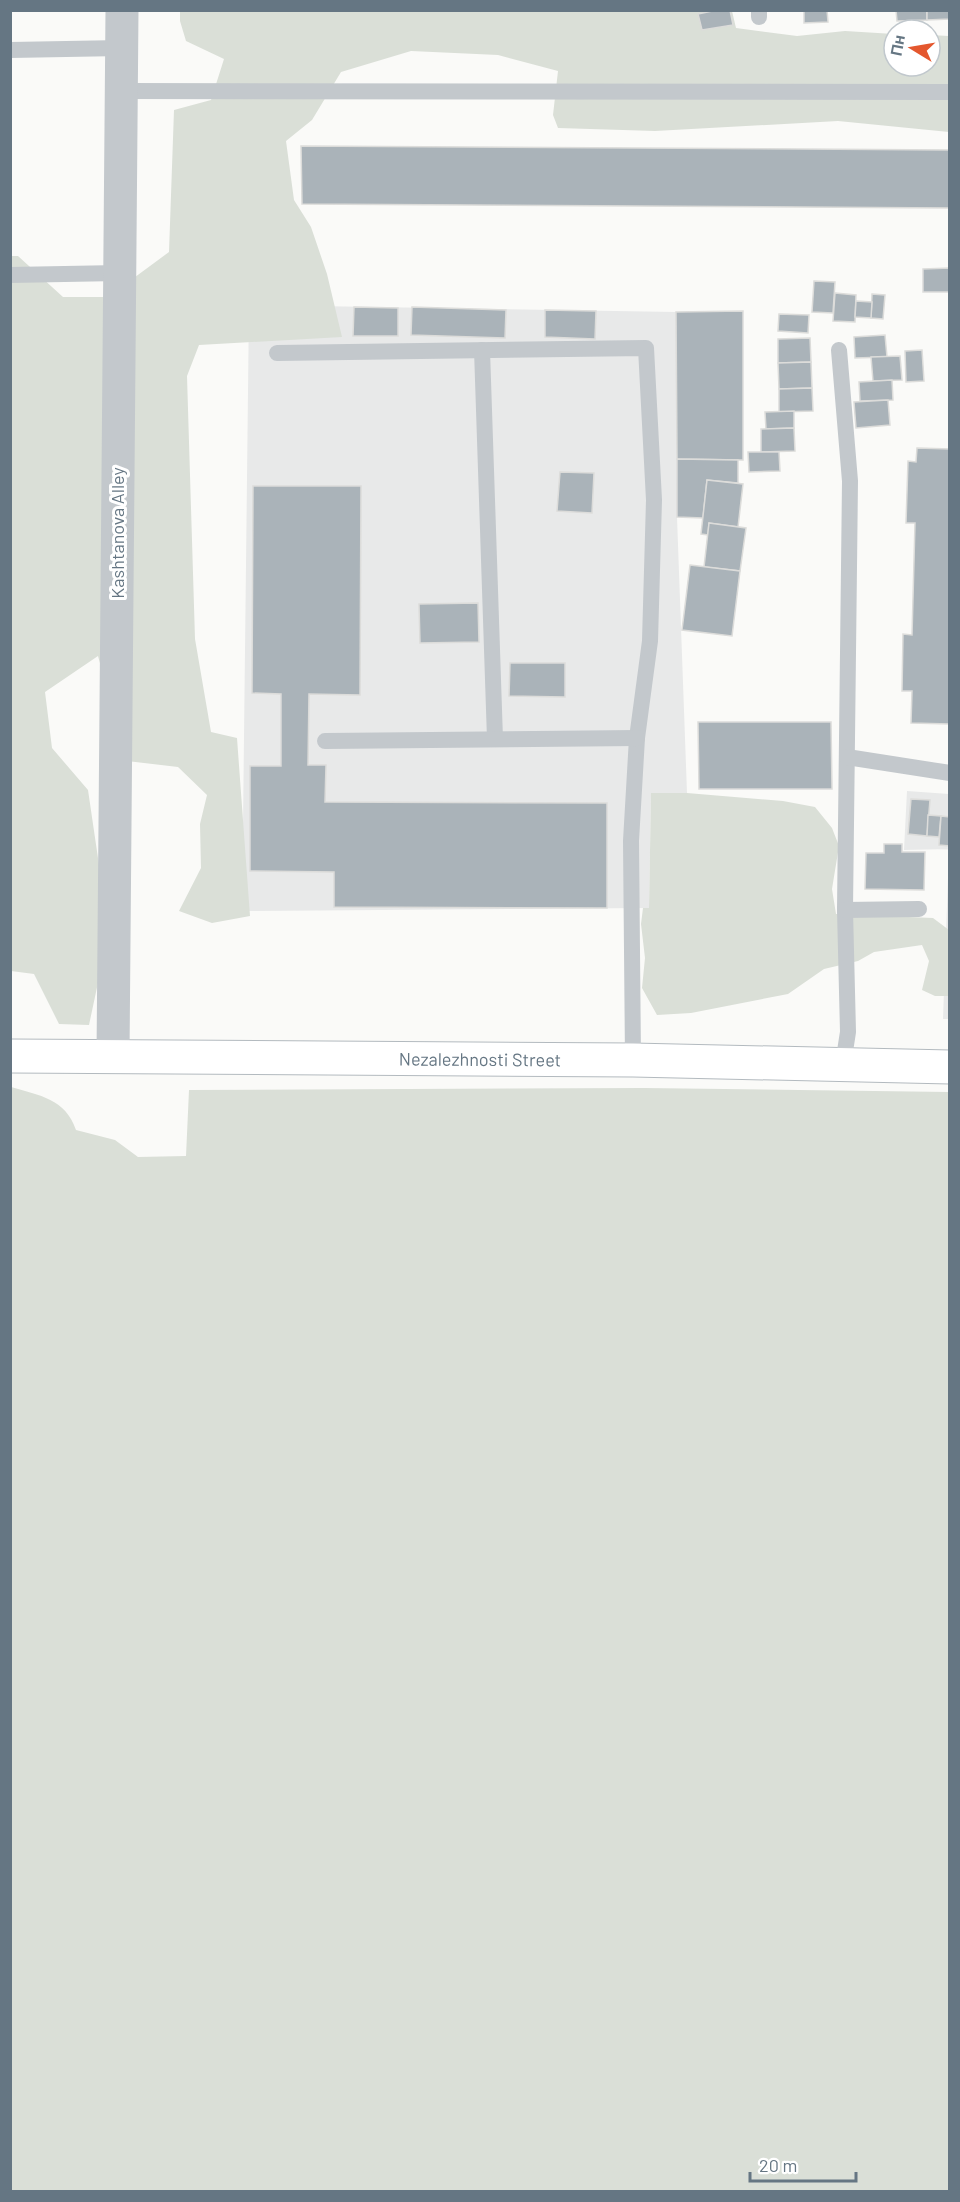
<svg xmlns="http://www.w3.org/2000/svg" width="960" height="2202" viewBox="0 0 960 2202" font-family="Barlow,sans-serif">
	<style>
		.built { fill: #e8e9e9 }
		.green { fill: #dadfd7 }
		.building { fill: #aab3b9; stroke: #dcdcda; stroke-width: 1.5 }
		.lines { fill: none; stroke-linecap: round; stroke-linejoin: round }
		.secondary-casing { stroke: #b3babf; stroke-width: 35 }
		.service { stroke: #c3c8cc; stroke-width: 16 }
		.tertiary { stroke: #c3c8cc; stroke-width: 33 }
		.secondary { stroke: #fff; stroke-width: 33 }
		.labels { text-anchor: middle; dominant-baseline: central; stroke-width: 6; stroke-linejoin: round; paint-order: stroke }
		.street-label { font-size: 18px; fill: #657683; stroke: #fff }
	</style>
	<rect width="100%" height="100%" fill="#fafaf8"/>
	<g class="built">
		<polygon points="249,305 676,312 677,517 687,793 651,794 649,908 242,911"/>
		<polygon points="907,791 949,794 949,1019 943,1019 949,849 904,850"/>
	</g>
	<g class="green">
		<polygon points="180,11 732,11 736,28 797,36 845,31 894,34 894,66 930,66 930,35 949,36 949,132 838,121 655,131 558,128 553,115 558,71 498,55 411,51 341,72 312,120 286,141 294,200 311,227 327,274 342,337 199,345 187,376 195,639 211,732 237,738 250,916 212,923 179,911 201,868 200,824 207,795 178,767 127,761 98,656 45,692 52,748 88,790 104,899 99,978 89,1025 59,1024 34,974 11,971 10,256 18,256 63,297 108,297 169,252 174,110 211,100 224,59 186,41 180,21"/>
		<polygon points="651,793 687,793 783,801 815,807 832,828 839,846 832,889 836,914 933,918 949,930 949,996 935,996 922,990 929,961 922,945 874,952 858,961 824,969 788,994 691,1013 657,1015 642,988 645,958 641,924 643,908 649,908"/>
		<path d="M11 1087C40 1096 65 1098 76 1130L115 1140 138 1157 186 1156 189 1090 644 1088 949 1092V2191H11Z"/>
	</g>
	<g class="building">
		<polygon points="717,10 730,10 733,25 702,30 698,14"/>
		<polygon points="804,10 827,10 828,22 804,23"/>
		<polygon points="896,10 927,10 927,20 897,21"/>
		<polygon points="927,10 950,10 950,19 927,20"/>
		<polygon points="301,146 950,150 950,208 302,204"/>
		<polygon points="950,268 950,292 923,292 923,269"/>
		<polygon points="814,281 835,282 833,313 812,312"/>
		<polygon points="835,293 856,295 855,322 833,321"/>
		<polygon points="872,294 885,295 883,319 871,318"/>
		<polygon points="856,301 872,302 871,318 855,317"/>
		<polygon points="354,307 398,308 398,336 353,336"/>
		<polygon points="412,307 506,310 505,338 411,335"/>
		<polygon points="545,310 596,311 595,339 545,337"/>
		<polygon points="743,311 743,460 677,459 676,312"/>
		<polygon points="779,314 809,315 808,333 778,331"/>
		<polygon points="885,335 887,357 855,358 854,337"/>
		<polygon points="810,338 811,362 778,363 778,339"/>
		<polygon points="922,350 924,381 906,382 905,351"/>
		<polygon points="900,356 902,380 873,381 871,357"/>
		<polygon points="811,362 812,388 779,389 778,363"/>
		<polygon points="892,380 893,400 860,401 859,382"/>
		<polygon points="812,388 813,411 779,412 779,389"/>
		<polygon points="888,400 890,425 856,428 854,402"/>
		<polygon points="794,411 794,428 766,429 765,412"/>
		<polygon points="794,428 795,451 761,452 761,429"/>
		<polygon points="917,448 950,449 950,724 911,723 912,691 902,691 903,634 912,635 915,523 906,523 908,461 916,462"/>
		<polygon points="748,452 779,452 780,471 749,472"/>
		<polygon points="677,459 738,460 738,483 707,480 703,518 677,517"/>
		<polygon points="560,472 594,473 592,513 557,511"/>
		<polygon points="707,480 743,484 738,527 709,523 708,535 701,534"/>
		<polygon points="253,486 361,486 360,695 309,694 308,765 326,765 325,802 607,803 607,908 334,907 334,872 250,871 250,766 281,766 281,694 252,693"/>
		<polygon points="709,523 746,528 740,571 704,567"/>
		<polygon points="690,565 740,571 732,636 682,630"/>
		<polygon points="478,603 479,642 420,643 419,604"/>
		<polygon points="510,663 565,663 565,697 509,696"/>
		<polygon points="698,722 831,722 832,789 699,789"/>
		<polygon points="911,799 930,800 927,836 908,834"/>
		<polygon points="928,815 941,816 939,837 927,836"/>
		<polygon points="941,816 950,817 950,846 939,845"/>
		<polygon points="884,844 902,844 902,852 925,852 924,890 865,889 866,853 884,853"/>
	</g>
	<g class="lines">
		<g class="secondary-casing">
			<g id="secondary">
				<path id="s1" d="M10 1056 633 1060 950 1067"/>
			</g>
		</g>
		<g class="service">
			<polyline points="759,10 759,17"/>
			<polyline points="10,50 122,48"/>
			<polyline points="122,91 950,92"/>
			<polyline points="10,275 119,273"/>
			<polyline points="482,350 495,739"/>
			<polyline points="839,350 850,481 845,910 848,1032 843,1064"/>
			<polyline points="277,353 646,348 654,500 650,641 637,738 631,841 633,1060"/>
			<polyline points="325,741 637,738"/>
			<polyline points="847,757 950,773"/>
			<polyline points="845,910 919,909"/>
		</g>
		<polyline class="tertiary" points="113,1056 122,10"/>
		<use href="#secondary" class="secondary"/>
	</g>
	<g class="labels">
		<g class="street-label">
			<text transform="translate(117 533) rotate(-90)">Kashtanova Alley</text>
			<text stroke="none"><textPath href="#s1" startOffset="470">Nezalezhnosti Street</textPath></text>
		</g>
	</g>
	<rect width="960" height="2202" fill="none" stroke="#657683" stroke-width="24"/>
	<g transform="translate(912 48) rotate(281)"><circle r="28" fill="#ffffff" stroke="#c1c8cd" stroke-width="1.5"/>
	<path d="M0-4.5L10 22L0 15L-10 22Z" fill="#e4572e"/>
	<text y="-9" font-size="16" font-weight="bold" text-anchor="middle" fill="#657683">Пн</text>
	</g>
	<path d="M750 2172v9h106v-9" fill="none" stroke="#657683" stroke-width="3"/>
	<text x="759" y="2172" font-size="18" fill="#657683" stroke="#ffffff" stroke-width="4.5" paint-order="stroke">20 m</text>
</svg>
